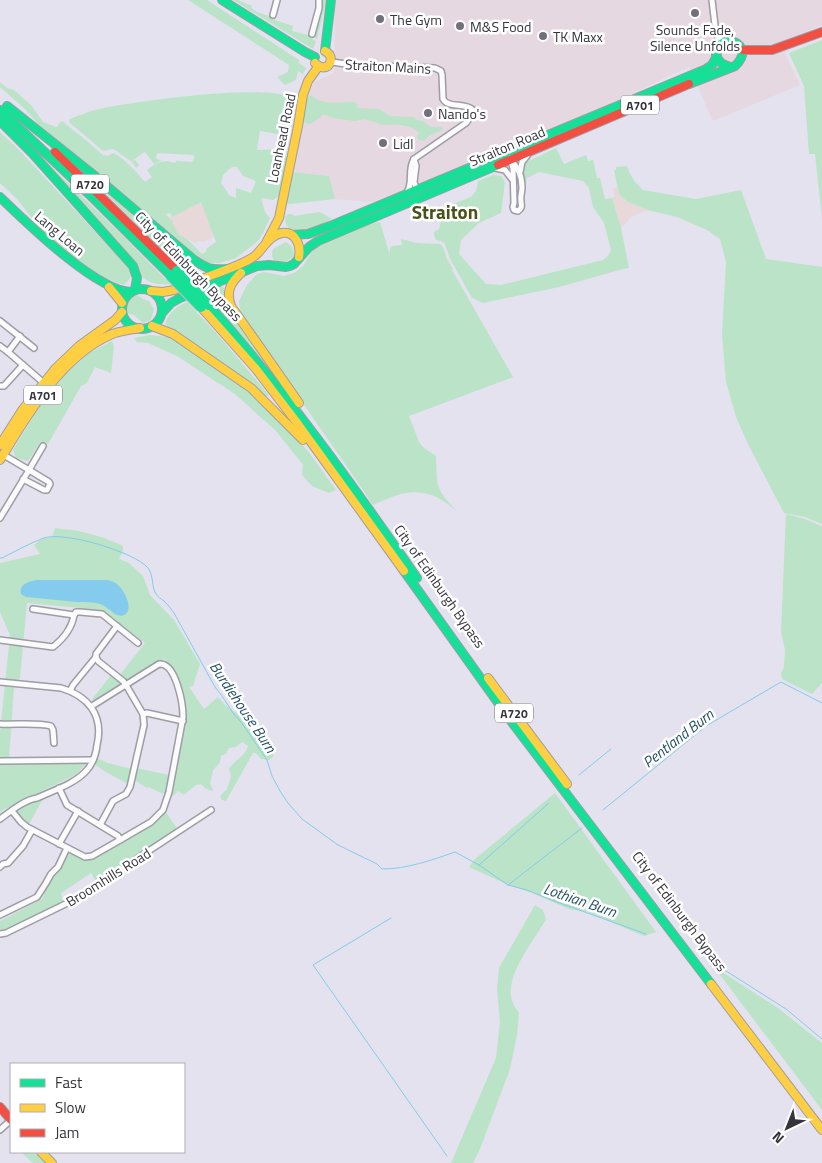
<svg xmlns="http://www.w3.org/2000/svg" width="822" height="1163" viewBox="0 0 822 1163" font-family="'Titillium Web',sans-serif">
	<style>
		.commercial { fill: #e6d8e0 }
		.industrial { fill: #e7d8d9 }
		.green { fill: #bbe3c8; fill-rule: evenodd }
		.water { fill: #84cbed }
		.lines { fill: none; stroke-linecap: round; stroke-linejoin: round }
		.stream { stroke: #84cbed; stroke-width: 1 }
		.street-casing { stroke: #9e9ca5; stroke-width: 8 }
		.fast-casing { stroke: #9e9ca5; stroke-width: 10 }
		.slow-casing { stroke: #9e9ca5; stroke-width: 10 }
		.jam-casing { stroke: #9e9ca5; stroke-width: 10 }
		.street { stroke: #fbfbfc; stroke-width: 5 }
		.fast { stroke: #16e098; stroke-width: 8 }
		.slow { stroke: #ffcf43; stroke-width: 8 }
		.jam { stroke: #f24e42; stroke-width: 8 }
		.fast-bridge-casing { stroke: #c2c0c6; stroke-width: 12; stroke-linecap: butt }
		.fast-bridge { stroke: #16e098; stroke-width: 10 }
		.poi-dot { fill: #72707a; stroke: #fff; stroke-width: 2 }
		.labels { text-anchor: middle; dominant-baseline: central; stroke-width: 5; stroke-linejoin: round; paint-order: stroke }
		.shield { fill: #fff; stroke: #727076; stroke-width: 1 }
		.shield-label { font-size: 12px; font-weight: bold; fill: #35333c }
		.poi-label { font-size: 14px; fill: #35333c; stroke: #fff; text-anchor: start }
		.street-label { font-size: 14px; fill: #35333c; stroke: #fff }
		.water-label { font-size: 15px; font-style: italic; fill: #265164; stroke: #fff }
		.district-label { font-size: 19px; font-weight: bold; fill: #485219; stroke: #fff }
	</style>
	<rect width="100%" height="100%" fill="#e4e2ee"/>
	<polygon class="commercial" points="335,0 822,0 822,25 780,42 800,85 713,121 689,67 564,125 424,183 372,202 335,199 328,176 291,172 303,110 314,82 334,73"/>
	<g class="industrial">
		<polygon points="617,188 619,194 628,202 648,210 632,216 621,228 612,198 615,197 612,189"/>
		<polygon points="201,201 215,236 204,242 198,241 195,243 178,234 170,217"/>
	</g>
	<g class="green">
		<polygon points="188,0 207,0 299,60 299,63 306,68 303,74 298,71 296,80 285,85 277,77 288,72 289,65"/>
		<polygon points="233,0 238,0 252,6 251,8 257,12 275,18 275,20 293,26 292,31 312,36 313,40 316,41 313,49"/>
		<polygon points="322,0 326,0 326,2 317,39 314,37 315,34 316,33 322,10 321,9"/>
		<polygon points="822,40 822,218 815,154 809,154 804,86 789,53"/>
		<path d="M0 82 7 88 14 90 31 105 43 122 56 127 58 126 59 123 62 121 88 142 103 155 107 156 113 153C126 159 135 171 145 182L152 177 147 170C157 162 163 159 175 163L177 160 178 161 192 162 194 159V156L193 155 157 153 156 159 162 160 154 164 145 152H144L132 161 135 160 139 165 136 168 132 162 115 150 112 149 104 151 102 150 70 123 69 120 70 119C78 116 87 112 95 110 123 103 281 80 296 101L289 136 260 131 257 150 287 149 285 168 279 196 273 200 261 198 265 212 270 218 263 233 258 241 236 258 220 263H208L206 265 195 258 39 125 25 109 0 87ZM232 167H237L243 176 256 181 251 193 236 188V198L230 196 221 183 223 175ZM201 202 216 242 206 249V252L202 254 187 239 178 234 172 221 166 214 170 213 172 217Z"/>
		<path d="M311 95C322 106 342 102 356 102L358 108 379 109 390 116 414 117 417 120 423 121 431 127H443L442 130 429 136 424 141 419 140 417 137 419 133C409 123 395 125 381 125L378 123 364 119 355 121 333 118 323 114 320 118 310 124 305 123C301 115 305 105 308 97Z"/>
		<path d="M0 132 20 151 129 268C133 278 130 278 124 285L102 277 79 264 47 237 17 199 0 183Z"/>
		<path d="M556 148 564 164 586 155 588 161 593 160 597 178H600L605 199 612 198 621 228 629 268 623 269 559 287 483 303 472 298 450 259 445 244 441 241 436 240 434 235V232L439 229 442 218 444 216 443 208 471 197 476 191 478 181 493 175 501 176 505 182 501 213 479 223 461 240 459 254 486 284 501 285 603 260 608 256 611 250 604 223 593 207 589 188 583 181 539 172 527 178 525 186H524C522 177 520 170 527 162Z"/>
		<path d="M36 152 119 232 170 284C154 285 150 284 138 273Z"/>
		<polygon points="627,166 629,172 635,182 643,190 696,199 741,190 766,259 822,267 822,524 805,517 784,513 749,446 736,417 726,382 722,334 726,262 720,239 707,230 677,217 648,210 628,202 619,194 614,170 616,170 616,167"/>
		<polygon points="291,172 329,176 335,199 290,204 286,203"/>
		<polygon points="104,189 199,269 198,274 190,277 102,190"/>
		<path d="M320 212 332 219C322 224 300 237 289 228 286 226 285 221 285 217L288 214H292L294 216Z"/>
		<path d="M380 222 389 252H390V248L392 246 402 245 401 239 416 243 440 244 443 247 447 259 453 269 452 270 513 377 409 416 419 442 423 447 436 456C437 486 435 489 457 511 450 506 442 499 434 496 411 487 393 496 373 505L361 487 241 314 239 301 247 285 257 274 264 272 284 276 294 273 303 266 315 246 365 225Z"/>
		<path d="M286 242C292 246 294 249 294 256 285 265 268 266 273 249Z"/>
		<polygon points="221,286 224,288 224,293 265,363 205,293"/>
		<polygon points="137,295 143,299 149,301 154,309 151,320 143,323 134,315 127,313 127,304 132,296"/>
		<path d="M187 302 218 335 269 395 264 398 165 324C169 312 176 307 187 302Z"/>
		<polygon points="150,335 169,337 212,365 242,387 274,416 308,451 336,490 329,493 312,486 302,475 303,465 276,431 235,394 177,356 148,343 137,342 134,338"/>
		<polygon points="112,341 114,347 111,373 95,367 87,383 81,386 48,444 41,441 28,461 16,458 13,450 41,404 66,374 89,353"/>
		<polygon points="786,514 805,519 822,526 822,683 812,694 782,679 781,673 784,667 785,650 781,632"/>
		<path d="M55 528C63 530 70 529 78 531 94 534 109 539 123 546V551L119 559 129 563 143 576 150 595 174 620 200 664 193 686 189 687 204 709 218 697 225 705 242 717 250 729 263 741 274 756 269 760 261 759 256 753H253L226 801 222 800 220 796 227 789 231 777 229 769C234 760 245 757 248 746L242 742 236 747 229 748 226 754 221 756C220 766 217 764 213 771 212 774 211 780 210 783L213 790 211 791 205 788 201 784 196 785 184 795 178 791 172 797 186 713 179 682 165 659 162 660 126 682 119 676 145 643 102 610 27 603 20 678 14 687 9 758 0 757V733L10 635 0 612V563L40 554 34 545C40 540 44 537 52 537Z"/>
		<polygon points="112,674 123,684 95,702 92,699"/>
		<polygon points="96,758 108,763 132,769 128,784 104,771 93,763"/>
		<polygon points="0,763 87,763 75,775 3,810 0,813"/>
		<polygon points="136,768 169,775 166,795 148,787 147,788 134,780"/>
		<polygon points="555,793 656,932 644,936 587,912 569,909 532,893 506,884 469,867 475,859"/>
		<polygon points="42,797 43,799 28,826 22,822 15,812 16,810 34,800"/>
		<polygon points="165,811 176,827 176,830 143,853 129,861 98,883 96,881 91,873 61,893 63,903 6,932 0,933 0,921 42,899 52,876 59,869 67,854 70,853 83,859 91,860 152,824 158,819"/>
		<path d="M535 905 543 910 546 919C534 941 502 978 513 1003 514 1007 517 1010 519 1013L517 1035 510 1069 480 1149 473 1163H451L496 1058 500 1022 497 989 499 968Z"/>
		<polygon points="714,967 778,1008 822,1043 822,1110"/>
		<polygon points="21,1152 34,1152 45,1163 33,1163"/>
	</g>
	<path class="water" d="M36 580H107C111 581 115 582 118 585 124 590 135 610 124 615 116 619 108 606 100 604 93 602 85 602 77 602 60 600 43 599 26 597L21 594C19 584 28 582 36 580Z"/>
	<g class="lines">
		<g class="stream">
			<path d="M0 558H2C16 551 30 543 44 538 64 531 135 552 148 568 154 576 151 586 156 594 158 597 161 599 164 601 168 605 171 609 174 613L215 687 222 696 233 713 241 722 267 760 272 776 280 791 288 803 302 819 338 845 377 864 382 869C407 869 432 860 455 852L479 865 508 885 527 890 554 901 646 934"/>
			<polyline points="579,775 611,749"/>
			<polyline points="603,810 706,726 781,682 822,703"/>
			<polyline points="479,865 549,803"/>
			<polyline points="508,885 582,828"/>
			<polyline points="391,918 313,965 447,1156"/>
			<polyline points="723,969 786,1009 822,1039"/>
		</g>
		<g class="street-casing">
			<g id="street">
				<polyline points="712,0 716,34 718,37 723,42"/>
				<polyline points="273,15 277,0"/>
				<polyline points="312,34 319,8 319,0"/>
				<path d="M332 62 353 65 435 68 441 71 442 75 443 99C449 109 464 102 473 110L471 116 466 123 414 159C407 170 414 182 407 192"/>
				<polyline points="414,159 416,166 414,182 417,191"/>
				<path d="M509 159C518 166 522 177 522 188 522 192 520 197 521 201 521 206 523 207 518 211L514 210 513 207 514 203 513 168C512 165 511 161 510 158"/>
				<polyline points="495,168 505,170 512,179"/>
				<polyline points="520,172 522,162 527,156"/>
				<polyline points="0,321 34,348"/>
				<polyline points="0,346 8,352 45,384"/>
				<polyline points="8,352 20,336"/>
				<polyline points="0,386 4,386 23,365"/>
				<polyline points="2,454 29,470 43,446"/>
				<polyline points="0,518 29,470 49,482 50,484 47,490 44,490 23,479"/>
				<polyline points="33,609 74,615 76,612 80,612 102,614 138,643"/>
				<path d="M0 640 53 647C63 639 72 628 74 615"/>
				<polyline points="96,657 98,661 123,681 126,685 143,714 144,725 130,787 126,794 113,801 100,825"/>
				<path d="M0 682 61 688C88 696 104 715 97 745 96 754 93 763 87 770 75 784 54 790 37 798 24 800 11 811 0 819"/>
				<polyline points="70,691 73,685 96,657 96,654 117,626"/>
				<polyline points="143,714 147,713 183,721"/>
				<path d="M0 724C16 725 36 722 51 726L53 730 54 743"/>
				<polyline points="0,761 93,760"/>
				<polyline points="59,788 67,805 118,836 120,840"/>
				<path d="M12 811 21 822 27 827 85 857 92 856 120 840 151 822 163 810 169 792 183 717C183 704 176 662 159 664L92 706"/>
				<polyline points="59,844 78,811"/>
				<polyline points="0,867 3,864 8,863 23,846 32,830"/>
				<polyline points="0,915 37,897 46,883 51,874 58,867 67,848"/>
				<polyline points="0,934 6,933 88,893 141,856 211,810"/>
				<polyline points="0,1130 11,1120"/>
			</g>
		</g>
		<g class="fast-casing">
			<g id="fast">
				<polyline points="222,0 305,52 315,57"/>
				<polyline points="325,51 331,0"/>
				<path d="M689 84 735 66C758 45 719 28 716 55 719 63 723 65 731 67"/>
				<path d="M7 106 96 177 194 260C208 269 210 270 227 269"/>
				<polyline points="0,110 90,195 170,275"/>
				<polyline points="0,121 32,153 133,266 137,278 135,290"/>
				<path d="M0 197C26 222 96 291 131 292"/>
				<polyline points="292,235 308,234 330,226 706,69 712,65 717,56"/>
				<circle cx="142" cy="309" r="20"/>
				<path d="M209 305C285 391 352 484 417 578"/>
				<polyline points="162,313 171,303 180,298 257,266 269,265 286,267 290,266 294,264 309,247 318,241 498,165"/>
				<polyline points="404,571 514,725 711,984"/>
			</g>
		</g>
		<g class="slow-casing">
			<g id="slow">
				<path d="M315 63C319 67 323 69 328 66 333 60 331 54 325 51"/>
				<polyline points="267,241 279,218 298,126 303,95 308,81 318,67"/>
				<path d="M241 273C230 283 226 292 231 306L299 403"/>
				<polyline points="109,287 122,303"/>
				<path d="M151 291 163 292 174 290C185 286 196 281 207 277 221 271 244 265 256 255 264 247 270 235 282 233 296 231 301 246 299 257"/>
				<polyline points="201,307 256,369 298,424 404,571"/>
				<polyline points="152,326 173,334 251,388 303,440"/>
				<polyline points="0,445 23,409 55,369 79,346 115,320 122,312"/>
				<path d="M0 460C27 415 61 357 110 335 119 331 130 330 140 328"/>
				<polyline points="488,678 567,784"/>
				<polyline points="711,984 822,1130"/>
				<polyline points="41,1152 52,1163"/>
			</g>
		</g>
		<g class="jam-casing">
			<g id="jam">
				<polyline points="743,50 772,50 822,32"/>
				<polyline points="55,152 177,271"/>
				<polyline points="498,165 689,84"/>
				<polyline points="0,1107 11,1120"/>
			</g>
		</g>
		<use href="#street" class="street"/>
		<use href="#fast" class="fast"/>
		<use href="#slow" class="slow"/>
		<use href="#jam" class="jam"/>
		<g class="fast-bridge-casing">
			<g id="fast-bridge">
				<polyline points="177,271 209,305"/>
				<polyline points="170,275 201,307"/>
			</g>
		</g>
		<use href="#fast-bridge" class="fast-bridge"/>
	</g>
	<g class="poi-dot">
		<circle cx="695" cy="13" r="5"/>
		<circle cx="380" cy="19" r="5"/>
		<circle cx="460" cy="26" r="5"/>
		<circle cx="543" cy="36" r="5"/>
		<circle cx="428" cy="113" r="5"/>
		<circle cx="383" cy="143" r="5"/>
	</g>
	<g class="labels">
		<g class="shield">
			<rect x="621" y="95.5" width="38" height="19" rx="4"/>
			<rect x="71" y="174.5" width="38" height="19" rx="4"/>
			<rect x="24" y="385.5" width="38" height="19" rx="4"/>
			<rect x="495" y="703.5" width="38" height="19" rx="4"/>
		</g>
		<g class="shield-label">
			<text x="640" y="105">A701</text>
			<text x="90" y="184">A720</text>
			<text x="43" y="395">A701</text>
			<text x="514" y="713">A720</text>
		</g>
		<g class="poi-label">
			<text x="390" y="19">The Gym</text>
			<text x="470" y="26">M&amp;S Food</text>
			<text x="695" y="29" text-anchor="middle">Sounds Fade,<tspan x="695" dy="16">Silence Unfolds</tspan></text>
			<text x="553" y="36">TK Maxx</text>
			<text x="438" y="113">Nando's</text>
			<text x="393" y="143">Lidl</text>
		</g>
		<g class="street-label">
			<text transform="translate(388 66) rotate(3)">Straiton Mains</text>
			<text transform="translate(281 138) rotate(-78)">Loanhead Road</text>
			<text transform="translate(507 146) rotate(-23)">Straiton Road</text>
			<text transform="translate(60 233) rotate(40)">Lang Loan</text>
			<text transform="translate(189 266) rotate(46)">City of Edinburgh Bypass</text>
			<text transform="translate(440 586) rotate(55)">City of Edinburgh Bypass</text>
			<text transform="translate(108 877) rotate(-32)">Broomhills Road</text>
			<text transform="translate(680 911) rotate(53)">City of Edinburgh Bypass</text>
		</g>
		<g class="water-label">
			<text transform="translate(243 707) rotate(56)">Burdiehouse Burn</text>
			<text transform="translate(678 738) rotate(-38)">Pentland Burn</text>
			<text transform="translate(580 900) rotate(19)">Lothian Burn</text>
		</g>
		<g class="district-label">
			<text x="445" y="211">Straiton</text>
		</g>
	</g>
	<rect x="10" y="1063" width="175" height="90" fill="#ffffff" stroke="#aeadb1"/>
	<rect x="20" y="1079" width="25" height="8" fill="#16e098" stroke="#aeadb1"/>
	<text x="55" y="1088" font-size="15" fill="#35333c">Fast</text>
	<rect x="20" y="1104" width="25" height="8" fill="#ffcf43" stroke="#aeadb1"/>
	<text x="55" y="1113" font-size="15" fill="#35333c">Slow</text>
	<rect x="20" y="1129" width="25" height="8" fill="#f24e42" stroke="#aeadb1"/>
	<text x="55" y="1138" font-size="15" fill="#35333c">Jam</text>
	<g transform="translate(787 1128) rotate(223)" stroke="#ffffff" stroke-width="4" paint-order="stroke">
	<path d="M0-4L9 19L0 12L-9 19Z" fill="#35333c"/>
	<text y="-8" font-size="14" font-weight="bold" text-anchor="middle" fill="#35333c">N</text>
	</g>
</svg>
